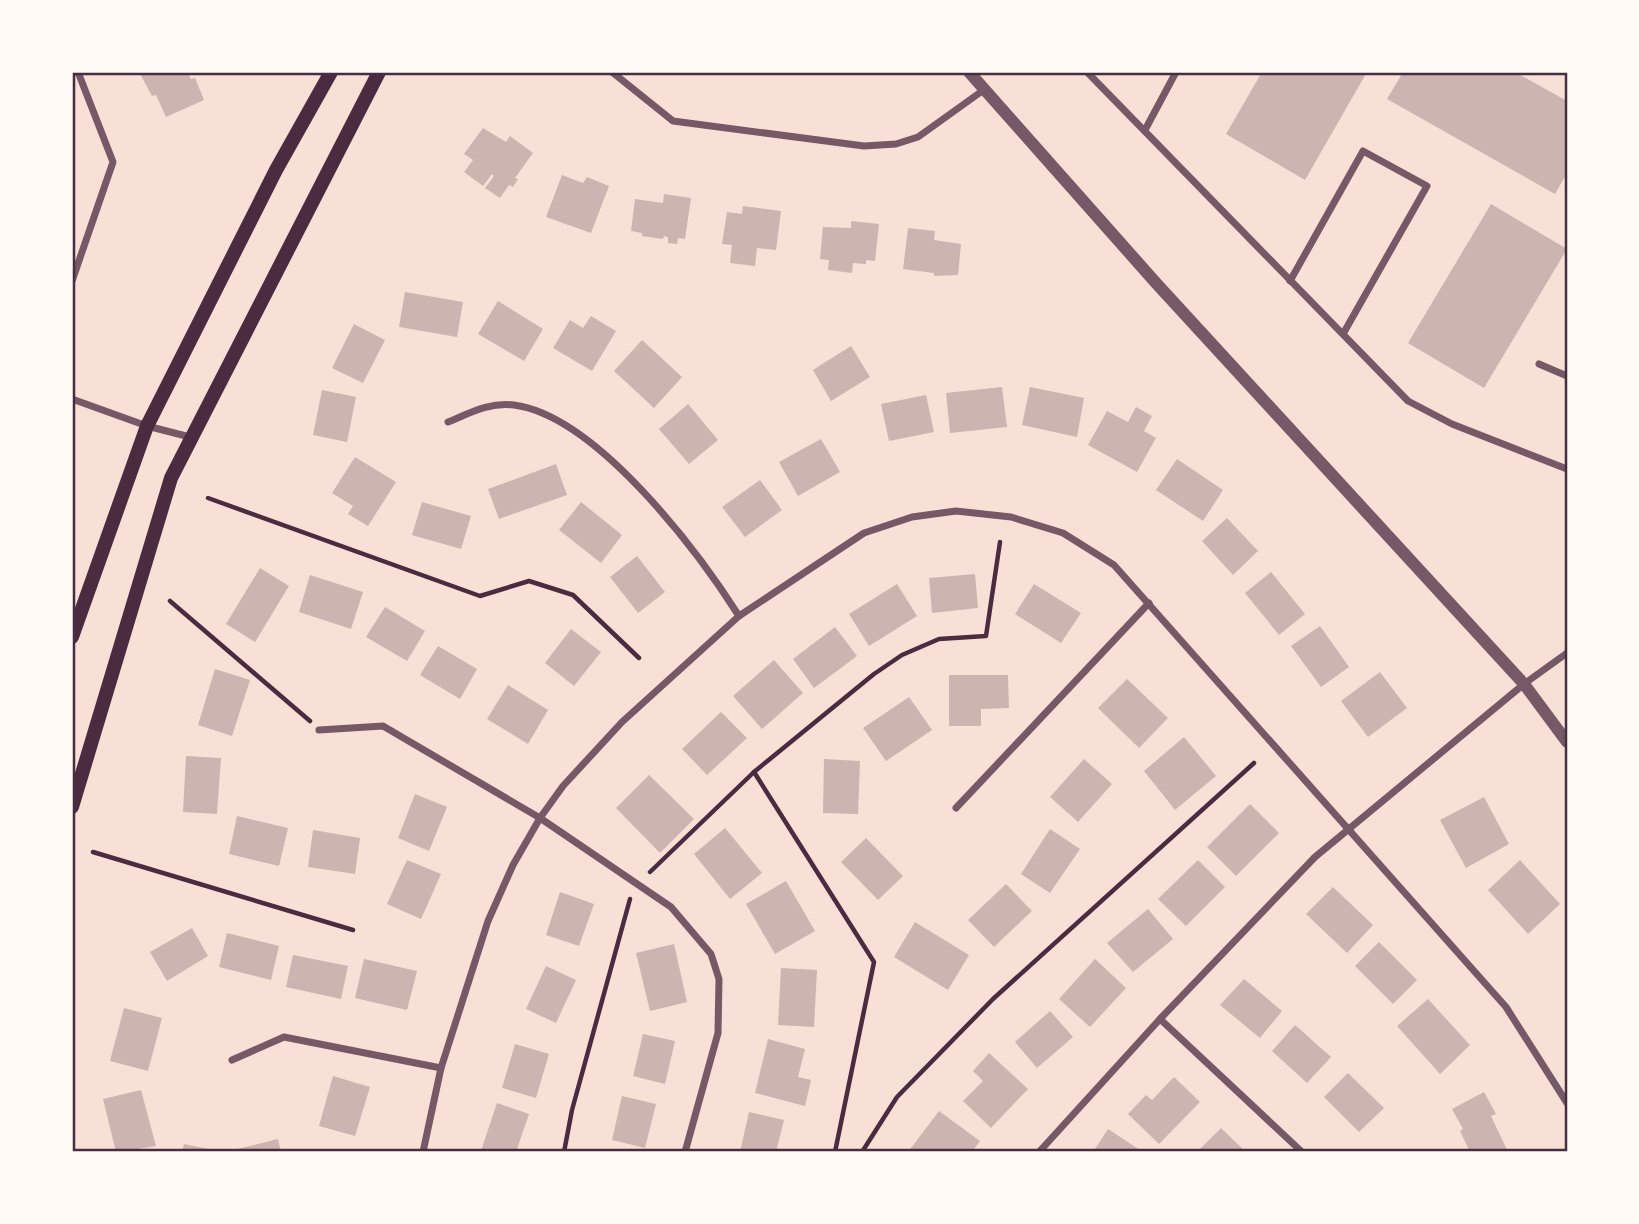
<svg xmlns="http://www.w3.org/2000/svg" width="1639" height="1224" viewBox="0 0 1639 1224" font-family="Cabin,sans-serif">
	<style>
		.building { fill: #ccb4b1 }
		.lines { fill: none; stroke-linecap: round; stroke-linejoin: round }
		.path { stroke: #4a2c40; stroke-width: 4.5 }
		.minor { stroke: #755966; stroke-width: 7 }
		.tertiary { stroke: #755966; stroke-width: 12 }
		.secondary { stroke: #4a2c40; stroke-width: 14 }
		.neatline { fill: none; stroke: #4a2c40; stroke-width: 2.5 }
	</style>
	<rect width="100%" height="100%" fill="#f7e1d7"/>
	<g class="building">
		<polygon points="139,72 188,72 191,79 195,78 204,100 166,117 156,95 152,96"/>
		<polygon points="1262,72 1367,72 1305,180 1226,134"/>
		<polygon points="1403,72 1515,72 1567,101 1567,173 1555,194 1387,99"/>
		<polygon points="483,128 506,142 510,136 533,153 515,178 518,179 513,187 509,185 500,198 485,188 494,176 492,174 483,186 464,172 473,160 464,154"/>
		<polygon points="562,175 583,183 587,177 609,186 591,233 546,217"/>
		<polygon points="664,194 691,198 685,239 678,238 677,244 668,243 668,237 664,236 663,239 642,236 642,233 631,231 635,199 663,203"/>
		<polygon points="1491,204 1567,249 1484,388 1408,343"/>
		<polygon points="743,206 781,211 776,250 757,248 755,266 730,263 732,245 722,244 727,212 742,214"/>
		<polygon points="851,221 879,224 875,261 866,260 866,264 853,263 852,273 828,270 829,260 820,259 823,227 851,228"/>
		<polygon points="908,228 935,231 934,240 961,244 958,275 934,276 934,273 903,269"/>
		<polygon points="405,292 463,302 457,337 399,327"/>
		<polygon points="498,301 543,329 524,361 478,334"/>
		<polygon points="591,316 616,331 592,371 553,348 570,320 583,328"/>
		<polygon points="354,324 385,340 363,383 332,368"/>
		<polygon points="642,340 682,377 654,408 614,371"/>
		<polygon points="851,346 870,377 831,401 813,370"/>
		<polygon points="1002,387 1007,427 950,433 946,393"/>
		<polygon points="1030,387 1084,398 1077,437 1022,425"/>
		<polygon points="322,390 356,397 347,442 313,435"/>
		<polygon points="926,395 934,432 889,441 881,404"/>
		<polygon points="688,404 718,440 689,464 659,429"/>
		<polygon points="1136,407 1152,416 1144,431 1156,438 1137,472 1088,445 1107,411 1128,422"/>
		<polygon points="821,439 840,472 798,496 779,462"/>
		<polygon points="355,457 396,482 368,526 348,514 353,506 332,493"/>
		<polygon points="1177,459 1223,490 1203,521 1156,490"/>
		<polygon points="556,464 567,495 499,519 488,489"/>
		<polygon points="760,480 782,510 745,537 722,507"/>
		<polygon points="422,502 471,516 461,549 412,535"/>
		<polygon points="581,502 622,535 601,563 559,530"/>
		<polygon points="1227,518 1258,551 1233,575 1202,541"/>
		<polygon points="637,556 665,592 638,613 610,577"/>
		<polygon points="260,568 289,586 255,642 226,624"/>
		<polygon points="1271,572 1305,614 1279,635 1245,593"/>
		<polygon points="975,574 978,608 932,613 929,578"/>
		<polygon points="310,575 363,592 351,629 299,612"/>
		<polygon points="897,584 917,616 869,646 849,614"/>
		<polygon points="1034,584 1081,613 1061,643 1015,614"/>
		<polygon points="385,607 425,631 407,661 366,637"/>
		<polygon points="1320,626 1349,667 1321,687 1291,646"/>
		<polygon points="835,627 857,656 814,688 793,659"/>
		<polygon points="571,629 601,652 574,686 545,663"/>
		<polygon points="438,646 477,669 460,699 420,675"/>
		<polygon points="774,660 803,693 762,729 733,696"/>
		<polygon points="215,669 250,680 232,736 198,725"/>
		<polygon points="1380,672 1407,708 1368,737 1341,701"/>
		<polygon points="949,675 1008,675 1009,708 981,709 981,726 949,726"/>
		<polygon points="1127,679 1168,718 1139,748 1098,708"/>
		<polygon points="508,685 548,710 528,744 487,719"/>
		<polygon points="909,697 932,730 886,761 863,728"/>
		<polygon points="721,712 747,738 707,775 682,749"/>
		<polygon points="1184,737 1216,776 1175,810 1144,771"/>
		<polygon points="186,756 221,758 217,814 183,812"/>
		<polygon points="824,759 860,761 858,814 823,813"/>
		<polygon points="1084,759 1112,784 1078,822 1050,797"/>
		<polygon points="649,775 694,819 660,853 616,808"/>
		<polygon points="415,794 447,807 429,851 398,838"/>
		<polygon points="1484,797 1509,844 1466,868 1440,820"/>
		<polygon points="1250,804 1279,833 1236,876 1207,847"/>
		<polygon points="237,816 288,828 279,866 229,854"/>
		<polygon points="725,828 762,873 730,899 694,854"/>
		<polygon points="1050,829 1080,849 1050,893 1021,874"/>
		<polygon points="313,830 360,838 355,874 308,867"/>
		<polygon points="866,838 903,876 878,900 841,862"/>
		<polygon points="407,860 441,874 421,919 387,904"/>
		<polygon points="1198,860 1225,887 1186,926 1158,899"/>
		<polygon points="1520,860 1560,904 1528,934 1488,890"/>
		<polygon points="786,881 815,931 775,954 746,904"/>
		<polygon points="1006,884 1032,911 994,947 968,920"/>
		<polygon points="1333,887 1373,925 1347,953 1306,914"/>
		<polygon points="560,892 594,904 579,946 546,935"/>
		<polygon points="1148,909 1173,939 1133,972 1107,943"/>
		<polygon points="915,922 969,955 948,990 894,957"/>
		<polygon points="192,928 208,956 167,981 150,952"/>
		<polygon points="227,933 279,946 271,980 219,967"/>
		<polygon points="1379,942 1417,980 1393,1004 1355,966"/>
		<polygon points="674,944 687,1002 650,1011 636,953"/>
		<polygon points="293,955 348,966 341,999 286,987"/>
		<polygon points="364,959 417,971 407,1010 355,998"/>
		<polygon points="1095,959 1126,988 1090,1027 1059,999"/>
		<polygon points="546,966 576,980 556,1023 526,1009"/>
		<polygon points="781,968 817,970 814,1027 778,1025"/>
		<polygon points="1244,979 1282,1011 1260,1038 1220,1005"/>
		<polygon points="1428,999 1470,1045 1440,1074 1397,1026"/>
		<polygon points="124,1008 162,1018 148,1071 110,1061"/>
		<polygon points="1050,1011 1073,1037 1037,1068 1015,1042"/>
		<polygon points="1295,1025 1331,1057 1307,1083 1272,1051"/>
		<polygon points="643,1034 675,1041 665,1084 633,1076"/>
		<polygon points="768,1039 805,1049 798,1077 811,1080 805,1106 755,1093"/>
		<polygon points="515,1044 549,1054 536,1098 502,1088"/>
		<polygon points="989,1053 1028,1089 991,1128 963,1101 983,1081 973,1071"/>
		<polygon points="1348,1073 1384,1108 1359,1132 1324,1097"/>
		<polygon points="333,1076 370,1087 355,1136 319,1126"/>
		<polygon points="1174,1077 1200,1102 1159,1144 1128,1114 1146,1095 1152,1100"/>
		<polygon points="141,1090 156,1146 116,1152 103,1099"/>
		<polygon points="1484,1092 1496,1114 1491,1116 1508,1152 1470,1152 1460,1131 1463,1129 1452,1109"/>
		<polygon points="622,1096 656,1104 645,1148 612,1140"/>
		<polygon points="497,1103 529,1114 516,1152 481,1151"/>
		<polygon points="939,1111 980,1141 972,1152 908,1152"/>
		<polygon points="749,1112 784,1120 776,1152 740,1152"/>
		<polygon points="1221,1128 1246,1152 1197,1152"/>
		<polygon points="1108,1129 1143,1152 1093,1152"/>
		<polygon points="278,1139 281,1152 229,1152 229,1151"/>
		<polygon points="184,1144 218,1151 218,1152 182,1152"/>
	</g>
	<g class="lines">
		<g class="path">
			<polyline points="208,498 480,596 529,581 573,595 639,658"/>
			<polyline points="170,601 310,721"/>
			<polyline points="754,772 874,962 835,1152"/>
			<polyline points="93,852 353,930"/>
			<polyline points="650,872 754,772 874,674 902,655 939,639 986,636 1000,542"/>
			<polyline points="564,1152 572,1110 630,899"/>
			<polyline points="862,1152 897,1097 993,999 1254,763"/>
		</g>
		<g class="minor">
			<polyline points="612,72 673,121 864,146 896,144 918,137 985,89"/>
			<polyline points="1087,72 1408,401 1452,424 1567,469"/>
			<polyline points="1145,130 1176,72"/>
			<polyline points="72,281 113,162 78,72"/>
			<polyline points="1290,281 1363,151 1427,186 1343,334"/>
			<polyline points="1539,364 1567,376"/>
			<polyline points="72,399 147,426 190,437"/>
			<path d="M448 422C470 413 489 402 514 405 596 416 697 550 739 616"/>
			<polyline points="319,730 383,726 540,818 671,907 711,954 719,979 718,1033 685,1152"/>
			<polyline points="956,808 1149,603"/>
			<polyline points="1160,1019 1302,1152"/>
			<polyline points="232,1060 284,1037 441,1068"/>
			<polyline points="423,1152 441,1068 488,921 513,865 540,818 563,786 622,722 739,616 864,533 912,517 956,511 1011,517 1063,533 1114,565 1506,1007 1567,1103"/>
			<polyline points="1039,1152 1160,1019 1315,857 1524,684 1567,653"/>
		</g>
		<polyline class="tertiary" points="969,72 1156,283 1524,684 1567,742"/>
		<g class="secondary">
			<polyline points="72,637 147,426 276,170 331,72"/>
			<polyline points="72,807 171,478 379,72"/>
		</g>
	</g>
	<rect width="1639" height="1224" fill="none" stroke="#fffaf5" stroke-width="147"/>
	<rect x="74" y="74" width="1492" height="1076" class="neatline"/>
</svg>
